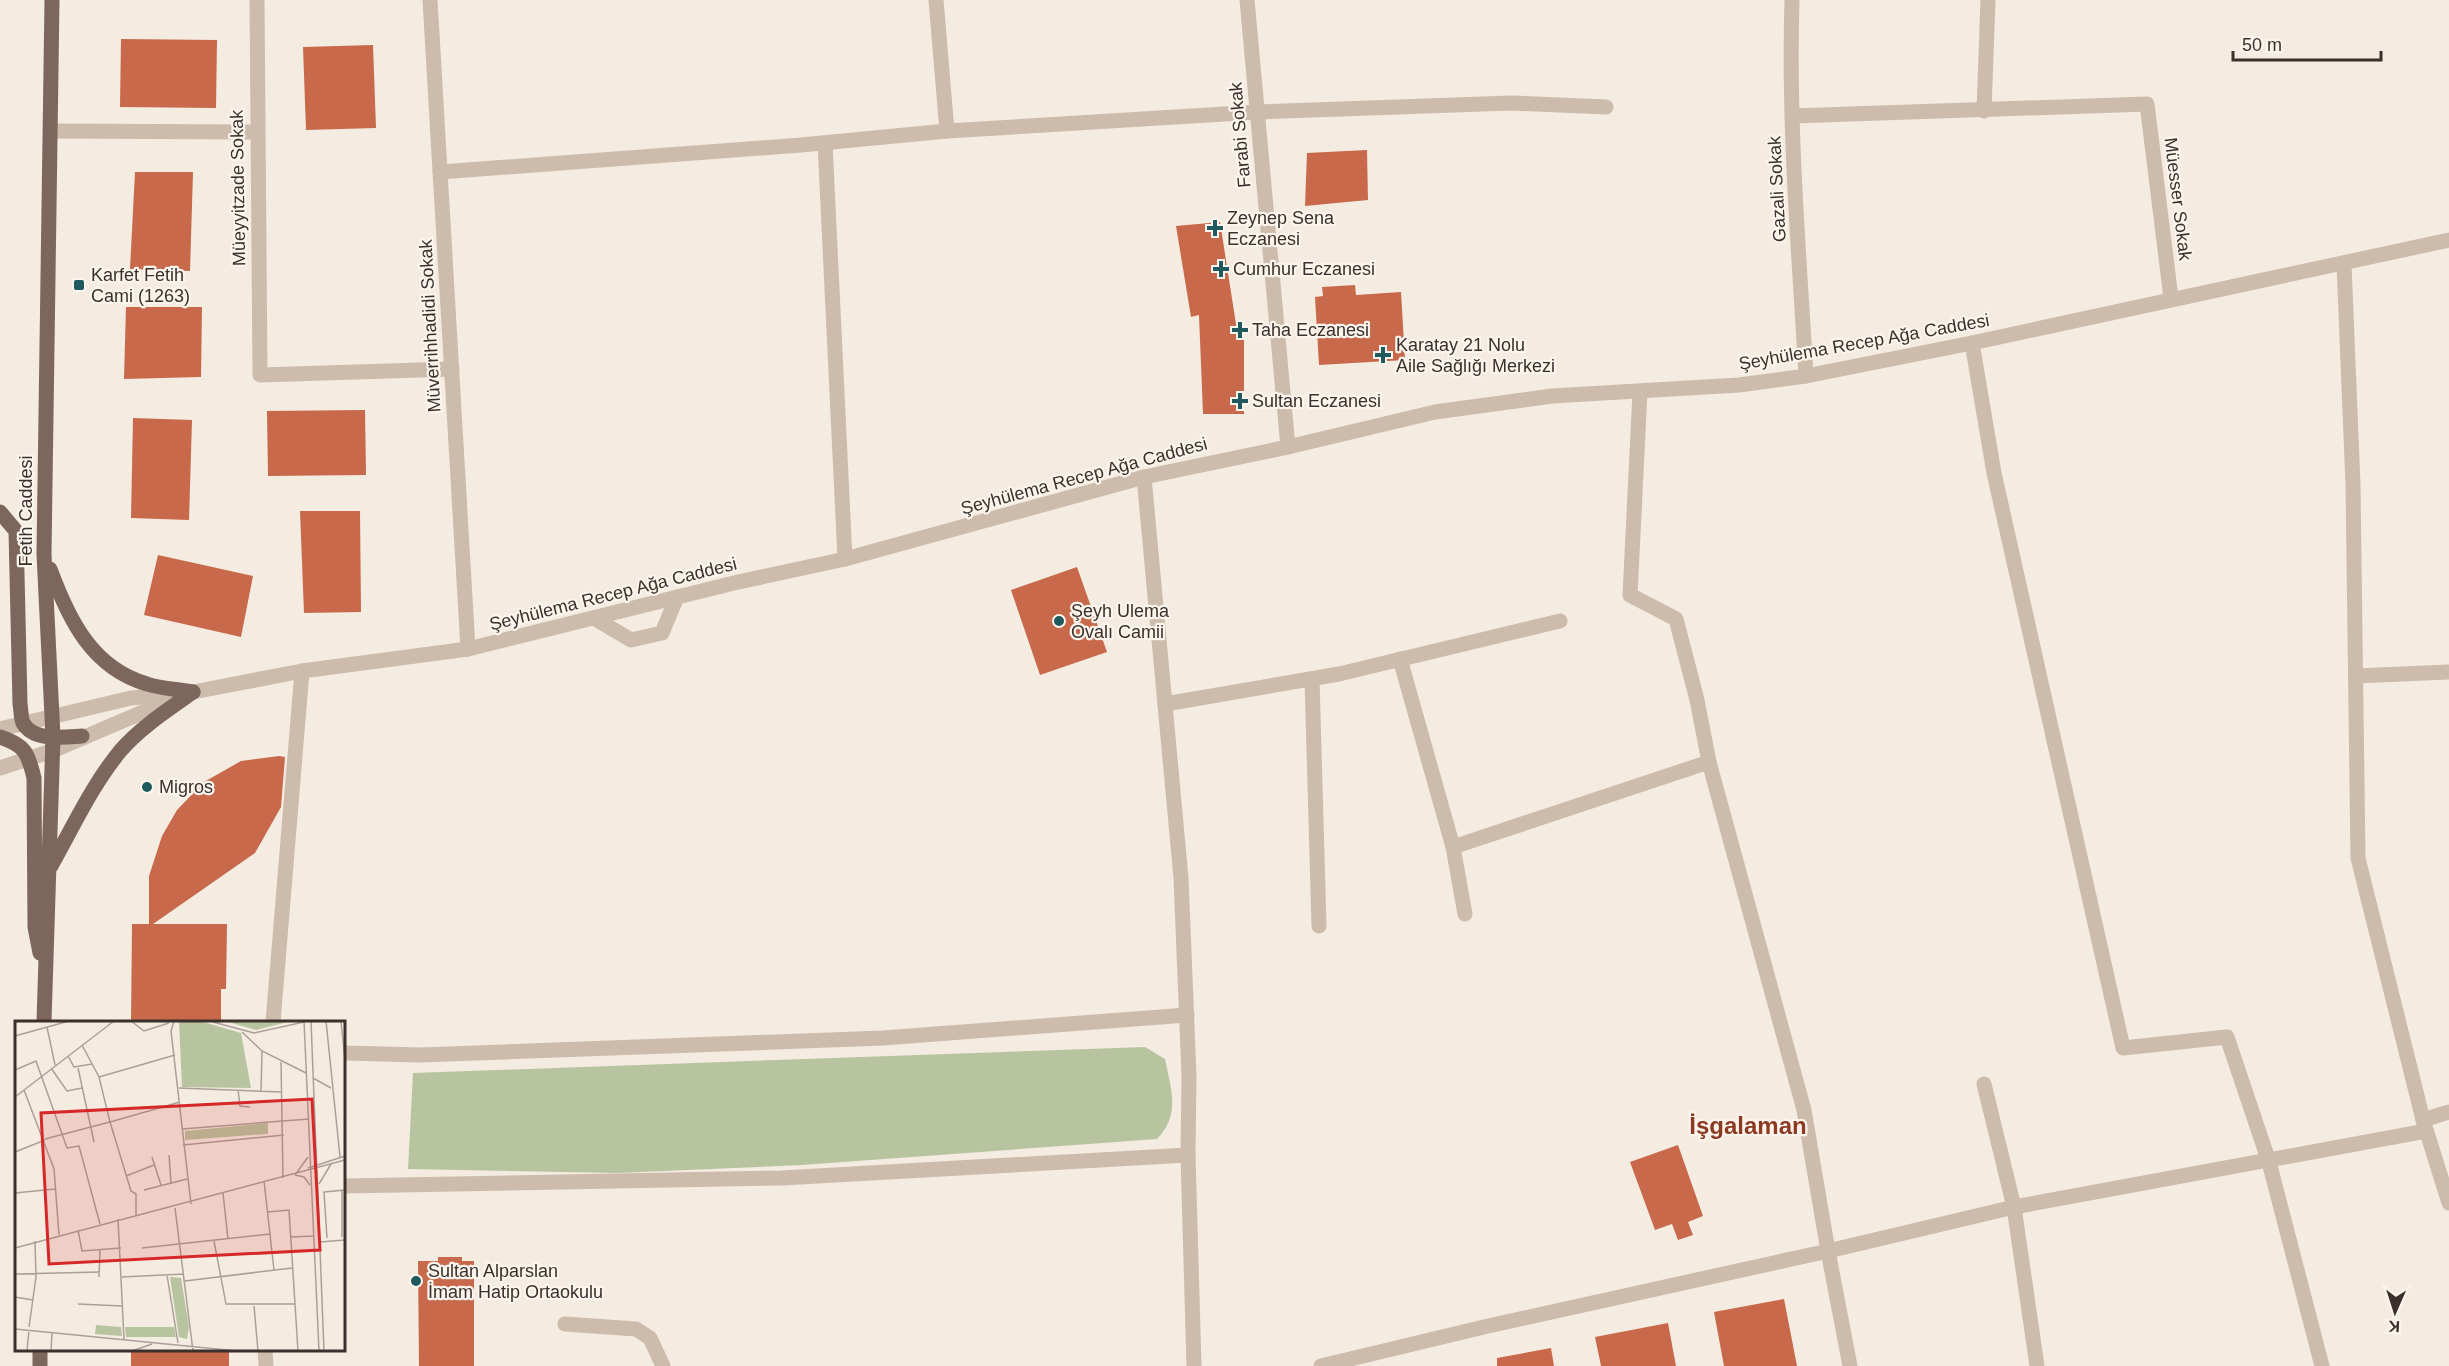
<svg xmlns="http://www.w3.org/2000/svg" width="2449" height="1366" viewBox="0 0 2449 1366" font-family="Helvetica,sans-serif">
	<style>
		.green { fill: #b8c4a0 }
		.building { fill: #c8694b }
		.lines { fill: none; stroke-linecap: round; stroke-linejoin: round }
		.minor { stroke: #cdbbac; stroke-width: 15 }
		.major { stroke: #7d675c; stroke-width: 15 }
		.poi-dot { fill: #1f5a5e; stroke: #fbf5ee; stroke-width: 2 }
		.labels { text-anchor: middle; dominant-baseline: central; stroke-width: 4.5; stroke-linejoin: round; paint-order: stroke }
		.street-label { font-size: 18px; fill: #3b302b; stroke: #fbf5ee }
		.poi-label { font-size: 18px; fill: #3b302b; stroke: #fbf5ee; text-anchor: start }
		.district-label { font-size: 24px; font-weight: bold; fill: #8c3b22; stroke: #fbf5ee }
		.inset-road { fill: none; stroke: #aaa098; stroke-width: 1.5 }
		.view { fill: #d62828; fill-opacity: 0.15; stroke: #d62828; stroke-width: 3 }
		.inset-edge { fill: none; stroke: #3b302b; stroke-width: 3 }
	</style>
	<rect width="100%" height="100%" fill="#f4ebe1"/>
	<path class="green" d="M1145 1047 1165 1059C1171 1089 1181 1114 1157 1139L802 1165 617 1173 408 1169 413 1073Z"/>
	<g class="building">
		<polygon points="121,39 217,40 216,108 120,107"/>
		<polygon points="373,45 376,128 306,130 303,47"/>
		<polygon points="1367,150 1368,200 1305,206 1307,153"/>
		<polygon points="135,172 193,172 190,271 130,269"/>
		<polygon points="1220,222 1236,324 1244,324 1244,414 1203,414 1199,315 1191,317 1176,226"/>
		<polygon points="1355,285 1356,295 1401,292 1405,360 1319,365 1315,297 1323,296 1322,287"/>
		<polygon points="126,307 202,307 201,377 124,379"/>
		<polygon points="365,410 366,475 268,476 267,411"/>
		<polygon points="133,418 192,420 189,520 131,518"/>
		<polygon points="300,511 360,511 361,612 304,613"/>
		<polygon points="158,555 253,576 241,637 144,615"/>
		<polygon points="1077,567 1107,652 1040,675 1011,590"/>
		<polygon points="279,756 285,757 281,807 255,853 153,924 227,924 226,989 221,989 221,1023 131,1023 132,924 149,924 149,876 162,836 177,810 204,782 241,761"/>
		<polygon points="1678,1145 1703,1216 1688,1222 1693,1235 1678,1240 1672,1224 1655,1230 1630,1162"/>
		<polygon points="438,1257 462,1257 462,1261 474,1261 474,1366 419,1366 418,1261 438,1261"/>
		<polygon points="1784,1299 1797,1366 1724,1366 1714,1312"/>
		<polygon points="1668,1323 1676,1366 1601,1366 1595,1337"/>
		<polygon points="1551,1348 1554,1366 1497,1366 1497,1358"/>
		<rect x="131" y="1350" width="98" height="16"/>
	</g>
	<g class="lines">
		<g class="minor">
			<polyline points="257,0 260,375 452,369"/>
			<polyline points="430,0 468,649"/>
			<polyline points="936,0 947,131"/>
			<polyline points="1247,0 1288,447"/>
			<path d="M1792 0C1788 125 1799 251 1806 376"/>
			<polyline points="1984,111 1988,0"/>
			<polyline points="1792,116 2147,104 2171,298"/>
			<polyline points="51,131 257,132"/>
			<polyline points="825,143 845,559"/>
			<polyline points="440,172 801,145 947,131 1257,112 1511,103 1606,107"/>
			<polyline points="2344,264 2353,485 2358,858 2423,1120 2449,1203"/>
			<polyline points="1972,343 1994,473 2123,1048 2227,1037 2269,1162 2322,1366"/>
			<polyline points="1144,477 1181,878 1189,1075 1188,1155 1194,1366"/>
			<polyline points="594,618 631,640 662,633 677,597"/>
			<polyline points="1400,659 1453,847 1465,914"/>
			<polyline points="2356,676 2449,672"/>
			<polyline points="1312,679 1319,926"/>
			<polyline points="1165,704 1339,674 1560,621"/>
			<polyline points="0,729 131,698 193,692 302,671 468,649 734,583 845,559 1144,477 1288,447 1435,412 1552,396 1739,385 1806,376 1972,343 2449,240"/>
			<polyline points="0,768 52,751 176,698"/>
			<polyline points="1453,847 1709,762"/>
			<polyline points="273,1022 302,671"/>
			<polyline points="344,1053 421,1055 883,1038 1187,1015"/>
			<polyline points="1984,1084 2014,1207 2037,1366"/>
			<polyline points="2423,1120 2449,1112"/>
			<polyline points="344,1186 782,1178 1188,1155"/>
			<polyline points="565,1324 636,1329 650,1338 663,1366"/>
			<polyline points="265,1350 266,1366"/>
			<polyline points="1321,1366 1488,1326 1828,1251 1804,1110 1709,762 1697,700 1676,619 1630,595 1640,392"/>
			<polyline points="1850,1366 1828,1251 2014,1207 2426,1131"/>
		</g>
		<g class="major">
			<path d="M0 512 16 531 20 704C21 709 21 719 23 723 34 742 65 737 82 736"/>
			<path d="M50 569C69 620 92 668 147 684 162 689 178 689 193 692"/>
			<path d="M0 737C25 745 28 753 34 778L35 927 40 953"/>
			<path d="M51 866C73 827 92 785 121 750 141 727 168 710 193 692"/>
			<polyline points="44,1022 53,737 44,554 52,0"/>
			<polyline points="40,1366 40,1350"/>
		</g>
	</g>
	<g class="poi-dot">
		<path d="M1212 219h6v6h6v6h-6v6h-6v-6h-6v-6h6z"/>
		<path d="M1218 260h6v6h6v6h-6v6h-6v-6h-6v-6h6z"/>
		<rect x="73" y="279" width="12" height="12" rx="3"/>
		<path d="M1237 321h6v6h6v6h-6v6h-6v-6h-6v-6h6z"/>
		<path d="M1380 346h6v6h6v6h-6v6h-6v-6h-6v-6h6z"/>
		<path d="M1237 392h6v6h6v6h-6v6h-6v-6h-6v-6h6z"/>
		<circle cx="1059" cy="621" r="6"/>
		<circle cx="147" cy="787" r="6"/>
		<circle cx="416" cy="1281" r="6"/>
	</g>
	<g class="labels">
		<g class="street-label">
			<text transform="translate(1240 135) rotate(-95)">Farabi Sokak</text>
			<text transform="translate(238 188) rotate(-91)">Müeyyitzade Sokak</text>
			<text transform="translate(1777 189) rotate(-93)">Gazali Sokak</text>
			<text transform="translate(2178 199) rotate(83)">Müesser Sokak</text>
			<text transform="translate(430 326) rotate(-93)">Müverrihhadidi Sokak</text>
			<text transform="translate(1864 342) rotate(-10)">Şeyhülema Recep Ağa Caddesi</text>
			<text transform="translate(1084 476) rotate(-15)">Şeyhülema Recep Ağa Caddesi</text>
			<text transform="translate(26 511) rotate(-90)">Fetih Caddesi</text>
			<text transform="translate(613 594) rotate(-14)">Şeyhülema Recep Ağa Caddesi</text>
		</g>
		<g class="poi-label">
			<text x="1227" y="218">Zeynep Sena<tspan x="1227" dy="21">Eczanesi</tspan></text>
			<text x="1233" y="269">Cumhur Eczanesi</text>
			<text x="91" y="275">Karfet Fetih<tspan x="91" dy="21">Cami (1263)</tspan></text>
			<text x="1252" y="330">Taha Eczanesi</text>
			<text x="1396" y="345">Karatay 21 Nolu<tspan x="1396" dy="21">Aile Sağlığı Merkezi</tspan></text>
			<text x="1252" y="401">Sultan Eczanesi</text>
			<text x="1071" y="611">Şeyh Ulema<tspan x="1071" dy="21">Ovalı Camii</tspan></text>
			<text x="159" y="787">Migros</text>
			<text x="428" y="1271">Sultan Alparslan<tspan x="428" dy="21">İmam Hatip Ortaokulu</tspan></text>
		</g>
		<g class="district-label">
			<text x="1748" y="1125">İşgalaman</text>
		</g>
	</g>
	<g transform="translate(15 1021)">
		<rect width="330" height="330" fill="#f4ebe1"/>
		<path d="M164 0H185L226 12 236 67 167 66ZM210 0H277L241 9ZM253 102V113L170 119V110ZM155 256 166 257 174 306 172 318 164 316ZM81 304 106 306 107 315 80 313ZM110 306H159L161 316H111Z" fill="#b8c4a0"/>
		<path class="inset-road" d="M116 0 129 10 154 2M159 0 156 10 176 183M289 0 304 330M296 0 309 330M311 0 325 136M326 0 330 39M198 1 239 12 289 1M32 6 40 44M227 11 247 30 291 52M0 15 54 0M53 35 59 46 77 43M266 41 268 157M36 47 52 70 67 67M63 47 79 121M0 49 21 40 52 127 64 125 85 203M84 56 160 34M298 57 316 67M164 67 267 71M9 69 39 148 44 214M223 69 225 85 235 86M246 70 247 30M0 76 99 0M167 108 294 98M30 118 95 101 84 56 67 24M168 124 269 114M0 131 30 119M154 134 156 162M137 136 146 164M293 147 330 135M280 154 293 136M280 154 289 156 295 164M111 155 139 144M249 160 259 249M304 163 316 143M129 169 172 158M327 169V216M0 172 40 168M208 172 213 218M160 187 178 330M253 191 274 189 283 330M121 195V173L116 170 95 101 165 81M103 198 109 318M63 209 67 230 106 227M276 216 299 215M312 217 309 171 330 169M199 220 211 283H280M305 221 330 219M0 227 330 139M127 227 255 213M0 253 85 251M152 254 163 322M84 256 85 228M107 256 169 253M170 260 277 247M330 270V304M0 276 18 279M63 283 107 285M239 285 243 330M14 306 21 256 20 220M0 308 222 330M12 330 14 309M36 330 37 312M117 330 137 323"/>
		<path class="view" d="M297 78 305 229 34 243 26 92Z"/>
		<rect width="330" height="330" class="inset-edge"/>
	</g>
	<g transform="translate(2395 1312) rotate(183)" stroke="#fbf5ee" stroke-width="4.5" paint-order="stroke">
	<path d="M0-4.5L10 22L0 15L-10 22Z" fill="#3b302b"/>
	<text y="-9" font-size="16" font-weight="bold" text-anchor="middle" fill="#3b302b">K</text>
	</g>
	<path d="M2233 51v9h148v-9" fill="none" stroke="#3b302b" stroke-width="3"/>
	<text x="2242" y="51" font-size="18" fill="#3b302b" stroke="#fbf5ee" stroke-width="4.5" paint-order="stroke">50 m</text>
</svg>
